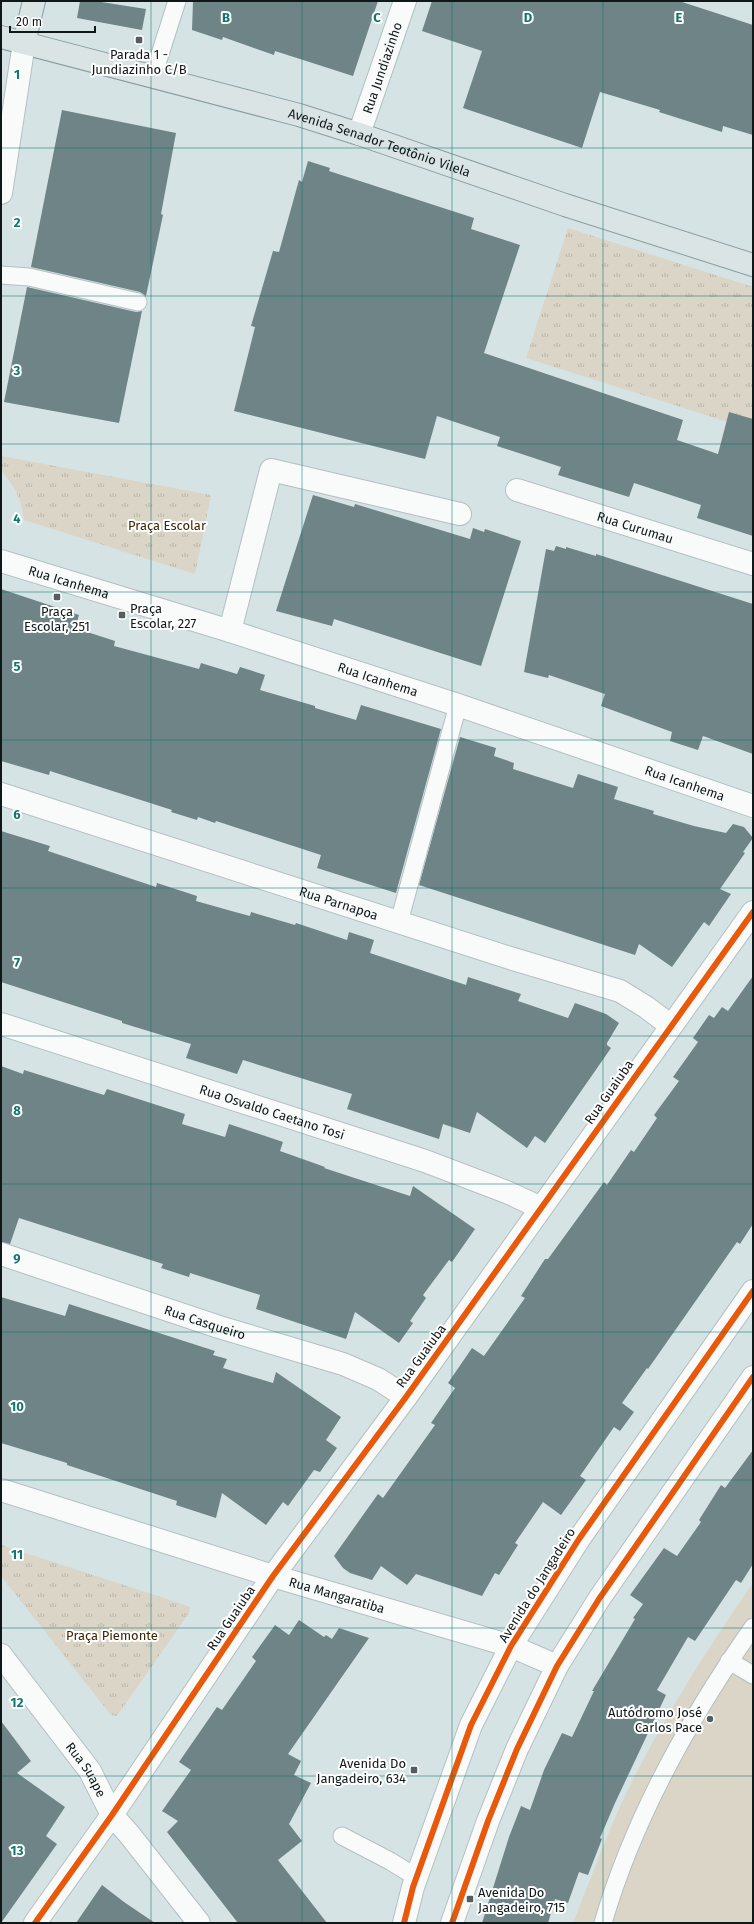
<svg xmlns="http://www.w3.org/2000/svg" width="754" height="1924" viewBox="0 0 754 1924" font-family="'Fira Sans',sans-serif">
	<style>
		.park { fill: url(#park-tufts) }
		.garden { fill: #dad5c6 }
		.building { fill: #6f8486 }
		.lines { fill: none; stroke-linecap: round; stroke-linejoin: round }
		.lane-casing { stroke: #b5bfc1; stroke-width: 19 }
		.street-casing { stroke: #b5bfc1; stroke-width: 24 }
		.secondary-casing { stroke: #b5bfc1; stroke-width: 24 }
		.primary-casing { stroke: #899d9f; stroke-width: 24 }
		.lane { stroke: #f9fbfb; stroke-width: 17 }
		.street { stroke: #f9fbfb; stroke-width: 22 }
		.secondary { stroke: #f9fbfb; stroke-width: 22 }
		.primary { stroke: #dae4e5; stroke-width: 22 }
		.cycleway-casing { stroke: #fff; stroke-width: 8 }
		.cycleway { stroke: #e8590c; stroke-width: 6 }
		.grid { fill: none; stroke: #0f766e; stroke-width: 1; stroke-opacity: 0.55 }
		.poi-dot { fill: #545e60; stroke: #fff; stroke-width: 1.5 }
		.labels { text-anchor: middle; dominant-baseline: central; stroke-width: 4; stroke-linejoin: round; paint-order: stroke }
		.poi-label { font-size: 13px; fill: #0f1719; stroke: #fff }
		.street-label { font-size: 13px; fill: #0f1719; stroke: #fff }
		.park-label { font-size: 13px; fill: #3c2704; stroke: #fff }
		.grid-label { font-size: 13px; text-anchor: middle; font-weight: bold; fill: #0f766e; stroke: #fff; stroke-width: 4; stroke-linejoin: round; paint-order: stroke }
	</style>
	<defs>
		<pattern id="park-tufts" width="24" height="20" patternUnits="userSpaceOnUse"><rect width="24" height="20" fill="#dad5c6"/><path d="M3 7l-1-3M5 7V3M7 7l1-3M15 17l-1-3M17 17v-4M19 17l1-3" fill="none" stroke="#bab6aa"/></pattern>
	</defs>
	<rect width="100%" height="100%" fill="#d5e3e5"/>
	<g class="park">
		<polygon points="568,228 753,287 753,430 526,358"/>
		<polygon points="1,456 211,495 195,574 24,520 21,504 16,491 1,469"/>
		<polygon points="1,1545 188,1606 190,1608 189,1613 117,1716 111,1715 1,1576"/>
	</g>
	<path class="garden" d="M753 1583V1923H573C594 1871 613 1816 640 1766 673 1703 712 1642 753 1583Z"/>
	<g class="building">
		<polygon points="80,1 95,1 146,9 142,30 77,18"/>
		<polygon points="193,1 378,1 353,76 275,51 274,55 223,37 222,40 192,30"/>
		<polygon points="432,1 679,1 753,25 753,135 723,126 722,132 659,112 660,110 600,92 582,148 463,108 482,51 422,31"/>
		<polygon points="62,110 176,133 161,214 163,215 146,296 140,292 31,267"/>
		<polygon points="308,161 330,168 329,171 474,218 471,229 520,245 484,353 683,420 677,440 718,454 729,412 753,419 753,536 697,518 701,505 634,483 629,497 558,475 561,467 497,446 500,437 437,416 425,459 234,411 255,327 251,326 268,268 273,251 279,252 299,180 302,182"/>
		<polygon points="27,287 136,312 142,311 119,423 4,402"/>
		<polygon points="313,495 354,507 355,504 470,539 473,528 484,532 485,529 521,541 481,666 334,619 332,626 276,611"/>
		<polygon points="556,546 566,549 566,547 596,556 596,554 753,604 753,754 703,736 698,750 670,741 672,732 601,706 605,694 549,675 548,678 524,672 546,549 554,551"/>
		<polygon points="1,589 79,615 75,628 115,641 114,646 199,669 201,663 237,674 240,667 265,675 260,690 315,706 315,708 356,720 361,705 441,729 396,893 317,868 321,855 216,821 215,823 198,817 197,820 171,812 172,810 50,771 49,775 1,761"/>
		<polygon points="460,737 496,748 494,756 514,763 513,769 573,788 578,774 618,787 614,799 654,811 653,814 694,826 726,833 733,824 744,827 753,838 743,852 745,853 720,889 731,894 709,926 704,922 672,967 639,944 635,955 419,885"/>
		<polygon points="1,831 50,846 48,851 156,887 157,883 197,896 196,901 235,912 250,916 251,912 295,925 296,923 347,940 349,932 374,940 370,953 466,985 468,977 521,994 518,1001 568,1018 575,1003 606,1014 619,1023 607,1043 607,1045 611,1048 545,1143 535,1136 527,1148 477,1112 470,1133 443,1124 439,1139 347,1109 352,1094 243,1060 237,1074 186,1058 191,1044 122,1023 122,1021 1,982"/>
		<polygon points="753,976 753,1224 740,1244 737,1242 648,1369 647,1368 622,1403 634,1412 620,1431 614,1427 580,1476 586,1480 561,1515 543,1502 515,1543 518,1545 499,1575 495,1573 482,1596 416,1574 407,1585 381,1566 372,1580 350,1573 343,1568 334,1556 378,1494 383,1498 435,1425 431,1423 455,1388 448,1383 472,1348 484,1356 525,1298 521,1296 545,1259 548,1259 604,1182 607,1185 631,1150 634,1152 657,1118 654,1115 679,1081 673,1077 698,1042 693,1038 709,1015 714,1018 722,1007 728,1011"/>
		<polygon points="1,1066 23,1074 24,1070 104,1095 107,1089 185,1114 182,1124 225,1137 229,1124 283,1142 280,1151 325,1167 324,1168 410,1196 413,1186 475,1229 452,1262 449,1260 423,1295 426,1298 410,1321 413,1323 399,1343 355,1312 346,1339 256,1309 260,1295 190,1273 189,1277 161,1268 163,1264 19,1218 10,1244 1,1242"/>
		<polygon points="1,1297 65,1316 69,1304 215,1351 213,1355 227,1359 223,1368 273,1383 276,1372 341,1417 326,1440 337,1448 320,1472 314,1470 288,1506 283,1502 266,1525 222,1493 216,1518 176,1505 177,1501 67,1465 67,1463 1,1443"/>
		<polygon points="753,1450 753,1564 741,1583 736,1580 695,1641 688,1637 657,1690 666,1695 615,1803 600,1838 602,1839 588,1875 579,1872 568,1903 555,1899 548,1923 482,1923 509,1837 521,1806 530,1810 544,1770 562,1733 572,1737 594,1691 592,1691 635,1619 633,1618 643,1604 630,1595 664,1548 677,1556 701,1522 699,1520 721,1485 725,1488"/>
		<polygon points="299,1620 324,1637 326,1635 332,1639 339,1628 369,1638 288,1754 301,1761 294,1775 311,1783 289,1824 302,1841 278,1860 327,1923 238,1923 167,1832 178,1821 162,1811 191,1770 179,1762 217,1707 222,1710 256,1661 252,1657 275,1625 289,1635"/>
		<polygon points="1,1721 31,1761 17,1773 65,1807 46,1836 57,1844 1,1923"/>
		<polygon points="102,1885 124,1902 155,1923 76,1923"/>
	</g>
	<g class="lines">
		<g class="lane-casing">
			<g id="lane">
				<polyline points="153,76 177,1"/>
				<polyline points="1,275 29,277 138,302"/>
				<polyline points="399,922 458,705"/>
				<polyline points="729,1661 753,1675"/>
				<polyline points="342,1836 390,1861 416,1877"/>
				<path d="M603 1923C634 1817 690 1717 753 1627"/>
			</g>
		</g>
		<g class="street-casing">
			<g id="street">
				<path id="s1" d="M359 134 405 1"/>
				<polyline points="1,193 24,43"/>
				<path id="s2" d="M517 490 753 564"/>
				<path id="s3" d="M1 561 230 631 458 705 753 806"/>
				<polyline points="230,631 271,470 460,514"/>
				<path id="s4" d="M1 794 510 958 620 991 646 1007 670 1025"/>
				<path id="s5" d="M1 1024 425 1161 509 1193 541 1208"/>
				<path id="s6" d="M1 1254 219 1327 343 1364 378 1379 406 1397"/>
				<path id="s7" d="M1 1490 273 1576 511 1646 557 1666"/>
				<path id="s8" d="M1 1655 90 1771 112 1815 129 1834 199 1923"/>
				<polyline points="35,1923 112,1815 273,1576 406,1397 753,912"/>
			</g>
		</g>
		<g class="secondary-casing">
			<g id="secondary">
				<polyline points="404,1923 413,1887 471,1725 511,1646 579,1539 753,1291"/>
				<polyline points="452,1923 488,1821 517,1749 557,1666 599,1599 753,1377"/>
			</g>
		</g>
		<g class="primary-casing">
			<g id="primary">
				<path id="s9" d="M1 37 299 115 359 134 565 205 753 265"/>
				<polyline points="24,43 34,1"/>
			</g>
		</g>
		<use href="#lane" class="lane"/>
		<use href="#street" class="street"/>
		<use href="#secondary" class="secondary"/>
		<use href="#primary" class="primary"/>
		<g class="cycleway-casing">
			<g id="cycleway">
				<polyline points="35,1923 112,1815 273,1576 406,1397 753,912"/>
				<polyline points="404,1923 413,1887 471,1725 511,1646 579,1539 753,1291"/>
				<polyline points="452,1923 488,1821 517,1749 557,1666 599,1599 753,1377"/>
			</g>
		</g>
		<use href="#cycleway" class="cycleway"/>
	</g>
	<path class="grid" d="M151 1V1923M302 1V1923M452 1V1923M603 1V1923M1 148H753M1 296H753M1 444H753M1 592H753M1 740H753M1 888H753M1 1036H753M1 1184H753M1 1332H753M1 1480H753M1 1628H753M1 1776H753"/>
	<g class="poi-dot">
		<rect x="135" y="36" width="8" height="8" rx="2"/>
		<rect x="53" y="593" width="8" height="8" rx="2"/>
		<rect x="118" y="611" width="8" height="8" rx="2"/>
		<circle cx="710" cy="1719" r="4"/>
		<rect x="410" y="1766" width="8" height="8" rx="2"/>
		<rect x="466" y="1895" width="8" height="8" rx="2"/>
	</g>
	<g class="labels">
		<g class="poi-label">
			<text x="139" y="54">Parada 1 -<tspan x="139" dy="15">Jundiazinho C/B</tspan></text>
			<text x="130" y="608" text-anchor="start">Praça<tspan x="130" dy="15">Escolar, 227</tspan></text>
			<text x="57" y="611">Praça<tspan x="57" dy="15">Escolar, 251</tspan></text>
			<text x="702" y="1712" text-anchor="end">Autódromo José<tspan x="702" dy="15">Carlos Pace</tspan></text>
			<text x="406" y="1763" text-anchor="end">Avenida Do<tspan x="406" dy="15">Jangadeiro, 634</tspan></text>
			<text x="478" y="1892" text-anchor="start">Avenida Do<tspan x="478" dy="15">Jangadeiro, 715</tspan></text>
		</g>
		<g class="street-label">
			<text stroke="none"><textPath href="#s1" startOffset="70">Rua Jundiazinho</textPath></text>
			<text stroke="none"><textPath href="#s9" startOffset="393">Avenida Senador Teotônio Vilela</textPath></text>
			<text stroke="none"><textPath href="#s2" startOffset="124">Rua Curumau</textPath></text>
			<text stroke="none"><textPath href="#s3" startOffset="71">Rua Icanhema</textPath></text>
			<text stroke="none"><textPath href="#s3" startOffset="395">Rua Icanhema</textPath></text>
			<text stroke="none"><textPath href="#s3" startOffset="719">Rua Icanhema</textPath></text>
			<text stroke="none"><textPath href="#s4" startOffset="355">Rua Parnapoa</textPath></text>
			<text transform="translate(609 1092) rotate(-55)">Rua Guaiuba</text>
			<text stroke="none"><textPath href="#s5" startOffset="285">Rua Osvaldo Caetano Tosi</textPath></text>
			<text stroke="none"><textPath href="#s6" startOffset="215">Rua Casqueiro</textPath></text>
			<text transform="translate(421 1356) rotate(-54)">Rua Guaiuba</text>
			<text transform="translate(537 1585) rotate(-58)">Avenida do Jangadeiro</text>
			<text stroke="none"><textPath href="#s7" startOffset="352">Rua Mangaratiba</textPath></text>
			<text transform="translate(231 1618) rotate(-56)">Rua Guaiuba</text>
			<text stroke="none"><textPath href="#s8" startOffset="143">Rua Suape</textPath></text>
		</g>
		<g class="park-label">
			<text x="167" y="525">Praça Escolar</text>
			<text x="112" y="1635">Praça Piemonte</text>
		</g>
	</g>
	<g class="grid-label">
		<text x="226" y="22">B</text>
		<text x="377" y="22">C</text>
		<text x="528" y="22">D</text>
		<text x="679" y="22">E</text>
		<text x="17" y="79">1</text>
		<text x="17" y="227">2</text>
		<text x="17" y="375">3</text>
		<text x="17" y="523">4</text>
		<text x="17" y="671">5</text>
		<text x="17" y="819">6</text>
		<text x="17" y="967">7</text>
		<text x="17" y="1115">8</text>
		<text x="17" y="1263">9</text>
		<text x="17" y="1411">10</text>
		<text x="17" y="1559">11</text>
		<text x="17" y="1707">12</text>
		<text x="17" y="1855">13</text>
	</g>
	<rect width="754" height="1924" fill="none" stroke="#0f1719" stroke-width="4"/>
	<path d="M10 26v6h85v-6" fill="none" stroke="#0f1719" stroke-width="2"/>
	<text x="16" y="26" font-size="12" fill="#0f1719" stroke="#ffffff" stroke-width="3" paint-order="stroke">20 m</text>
</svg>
